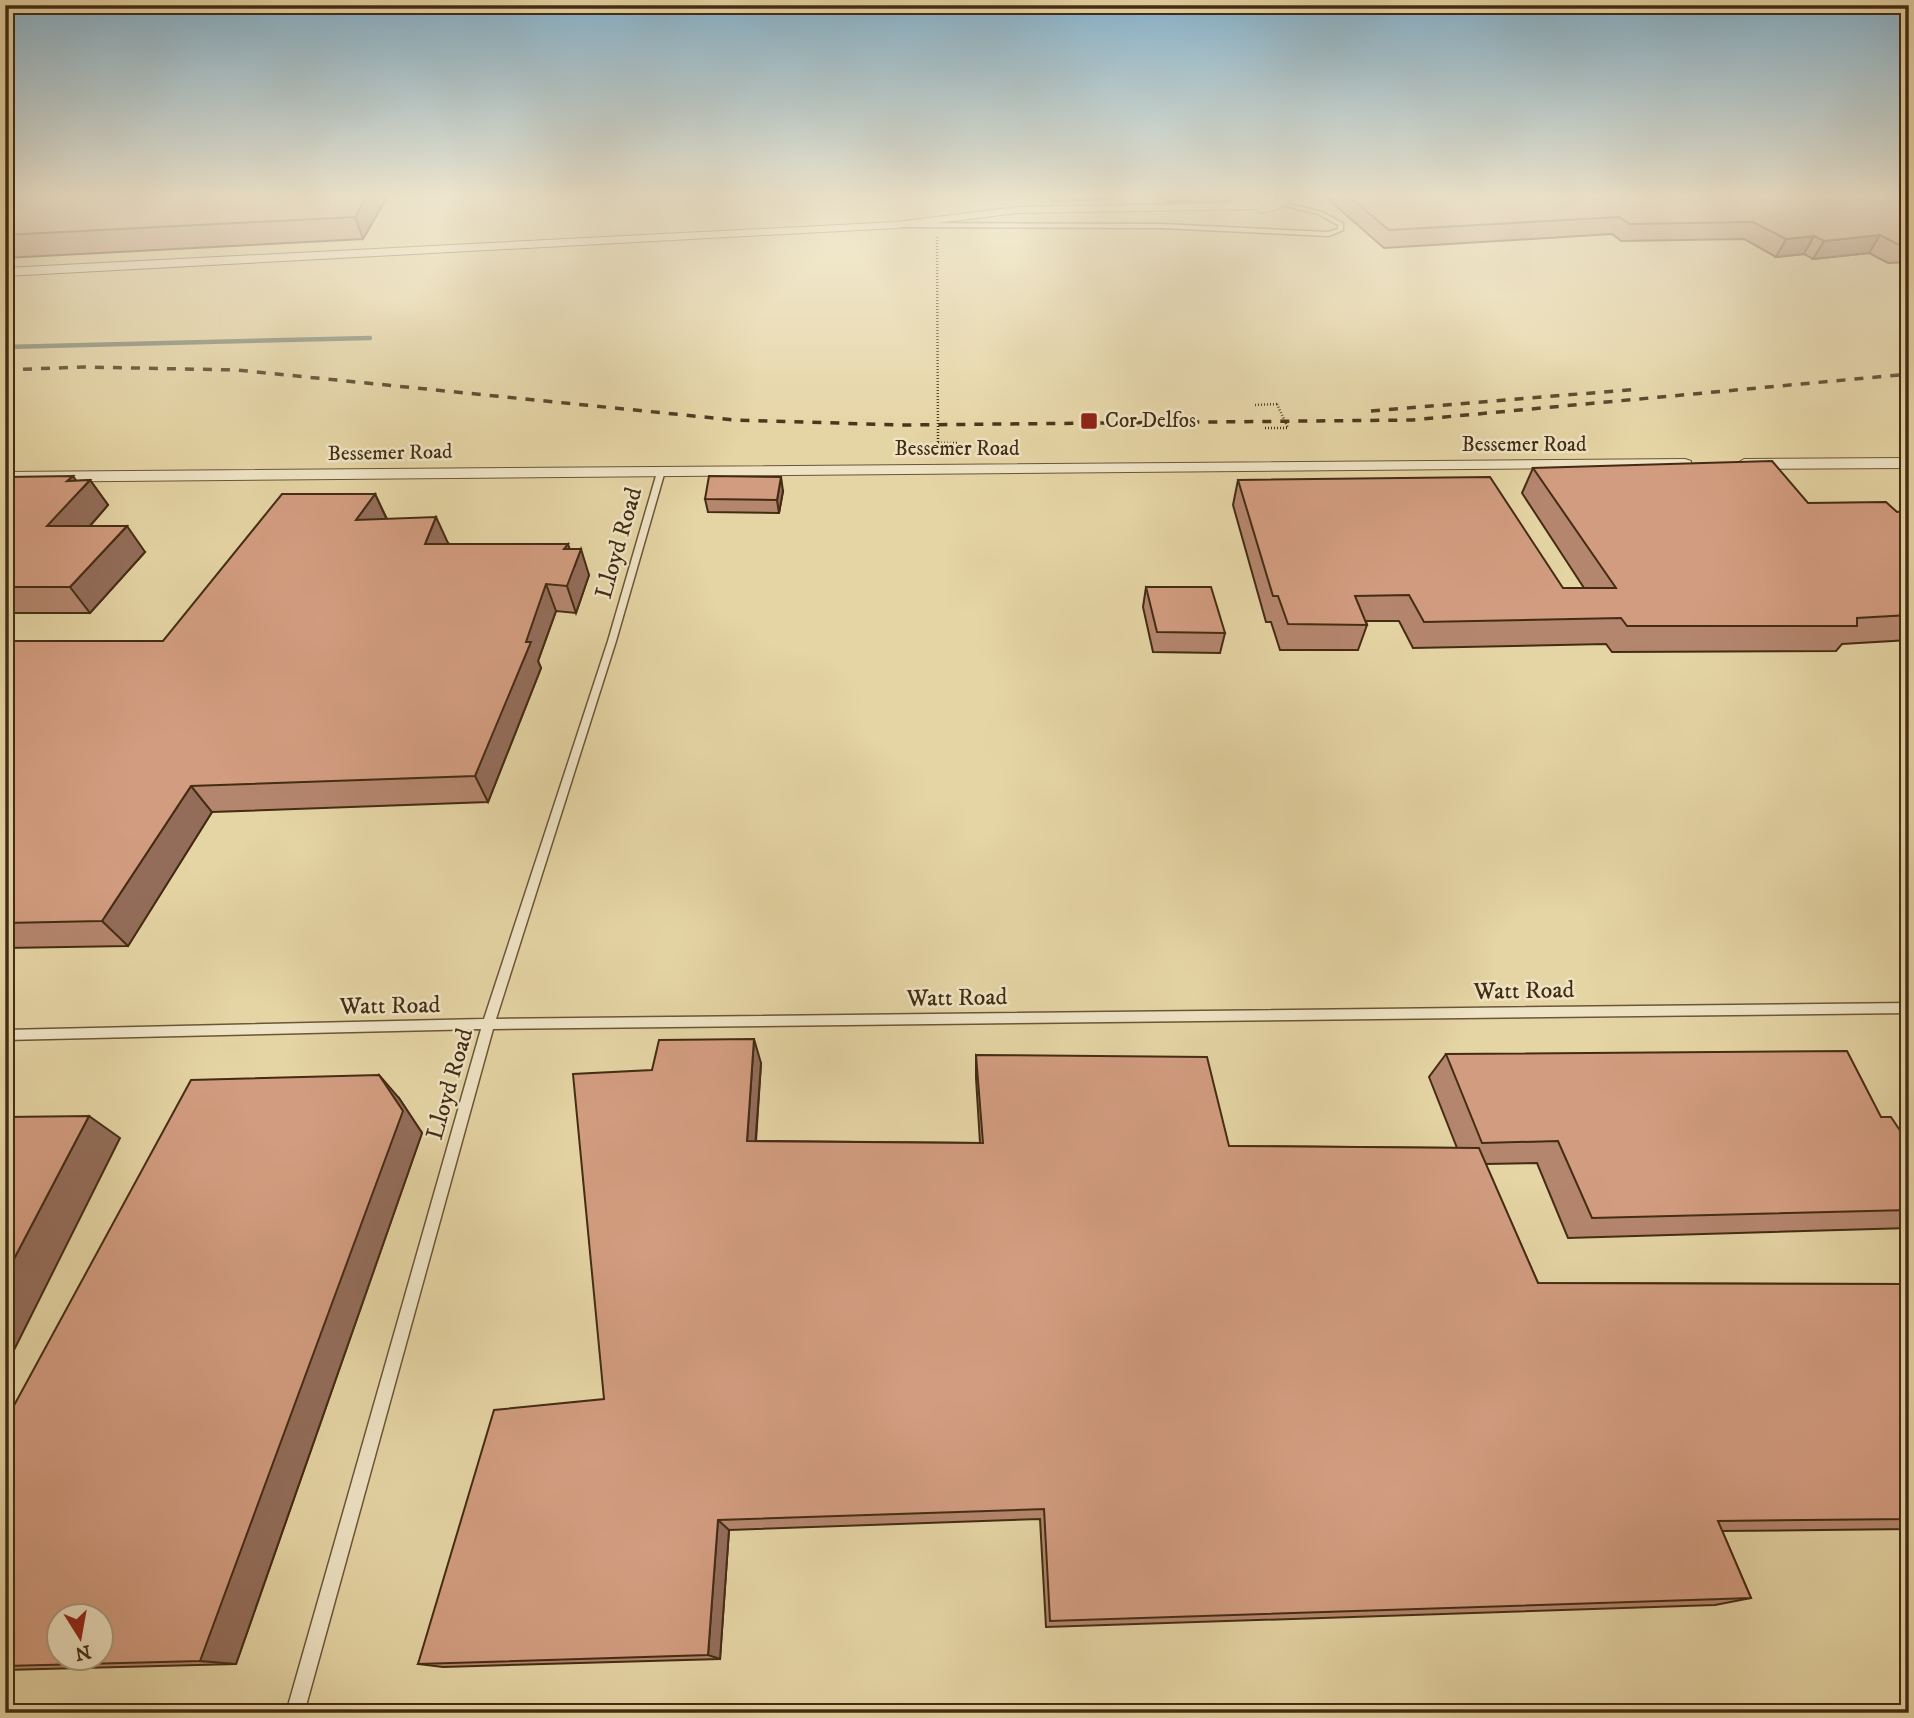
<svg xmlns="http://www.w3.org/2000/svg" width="1914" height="1718" viewBox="0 0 1914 1718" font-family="'IM FELL DW Pica',serif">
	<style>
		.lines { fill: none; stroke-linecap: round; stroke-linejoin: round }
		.stream { stroke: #767f6f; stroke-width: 4.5 }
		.lane-casing { stroke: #6c5637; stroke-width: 3 }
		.street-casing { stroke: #6c5637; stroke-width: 2 }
		.path { stroke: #442c13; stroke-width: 2.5; stroke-dasharray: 1 2; stroke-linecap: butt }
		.lane { fill: #eee3c4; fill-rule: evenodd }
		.street { fill: #eee3c4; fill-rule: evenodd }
		.rail { stroke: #442c13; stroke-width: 3.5; stroke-dasharray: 9 9; stroke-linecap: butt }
		.path-bridge { stroke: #442c13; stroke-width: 2.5; stroke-dasharray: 1 2; stroke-linecap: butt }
		.wall { fill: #b5866e; stroke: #442c13; stroke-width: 2 }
		.shaded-wall { fill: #936d5a; stroke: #442c13; stroke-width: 2 }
		.building { fill: #d29c80; stroke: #442c13; stroke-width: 2; fill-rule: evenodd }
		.poi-dot { fill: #8f2418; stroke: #eee3c4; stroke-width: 2.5 }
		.labels { text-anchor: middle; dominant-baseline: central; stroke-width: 5; stroke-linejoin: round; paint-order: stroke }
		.far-poi-label { font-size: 21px; fill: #442c13; stroke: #eee3c4; text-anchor: start }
		.far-street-label { font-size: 21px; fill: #442c13; stroke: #eee3c4 }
		.street-label { font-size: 24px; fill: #442c13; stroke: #eee3c4 }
	</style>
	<rect width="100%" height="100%" fill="#e5d4a4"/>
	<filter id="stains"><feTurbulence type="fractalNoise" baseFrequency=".00286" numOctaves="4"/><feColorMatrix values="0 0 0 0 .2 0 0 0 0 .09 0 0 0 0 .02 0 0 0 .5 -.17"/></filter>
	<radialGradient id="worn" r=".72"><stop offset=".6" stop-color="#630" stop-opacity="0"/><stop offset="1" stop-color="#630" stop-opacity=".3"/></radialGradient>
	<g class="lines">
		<polyline class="stream" points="5,347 370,338"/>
		<g class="lane-casing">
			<g id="lane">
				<polygon points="1268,199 1322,212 1343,223 1343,230 1329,236 1161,228 903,227 900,225 903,223 1161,224 1328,232 1338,229 1338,225 1318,214 1266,201"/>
				<polygon points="658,469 665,471 616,641 496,1019 1909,1003 1909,1013 493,1029 304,1713 286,1713 481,1029 5,1040 5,1030 484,1019 608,641"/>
			</g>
		</g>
		<g class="street-casing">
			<g id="street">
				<polygon points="1267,194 1278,194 1270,205 1286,194 1298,194 1278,209 1261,213 1256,209 1017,213 896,228 5,276 5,268 896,222 1017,207 1257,203"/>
				<polygon points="1909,458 1909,468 1744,469 1736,464 1744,459"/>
				<polygon points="1685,459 1691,461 1691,467 5,482 5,472"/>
			</g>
		</g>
		<g class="path">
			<polyline points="1255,405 1277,404"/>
			<polyline points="1265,428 1288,428"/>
			<polyline points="938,443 957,443 959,450"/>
		</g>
		<use href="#lane" class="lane"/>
		<use href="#street" class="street"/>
		<g class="rail">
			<polyline points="5,370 83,367 237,370 734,420 903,425 1412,420 1909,374"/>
			<polyline points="1371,411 1640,389"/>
		</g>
		<g class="path-bridge">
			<polyline points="937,237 938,443"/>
			<polyline points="1277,404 1288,428"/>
		</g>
	</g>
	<g class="wall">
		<polygon points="5,194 384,194 386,199 363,239 5,258"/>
		<polygon points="1048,194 1110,194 1110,199 1052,202"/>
		<polygon points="1160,194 1231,194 1230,201 1165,202"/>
		<polygon points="1322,194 1900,194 1909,198 1909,262 1888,263 1869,253 1813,259 1804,254 1776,257 1744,239 1621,241 1612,234 1384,248"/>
		<polygon points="1533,468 1808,503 1897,512 1909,511 1909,640 1842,644 1836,651 1612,652 1606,644 1413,648 1399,621 1366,621 1367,625 1358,650 1280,650 1271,622 1266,622 1233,505 1238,480 1563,588 1584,588 1522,493"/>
		<polygon points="5,477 76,481 90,480 108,505 90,526 145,552 90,613 5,613"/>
		<polygon points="783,491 779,513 708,512 705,499"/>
		<polygon points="375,494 387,519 448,543 447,544 569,549 589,575 576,613 556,611 538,661 541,668 488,802 212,812 128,946 5,948 5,641 163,641"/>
		<polygon points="1146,587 1225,633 1220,653 1153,652 1143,607"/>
		<polygon points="1446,1054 1881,1117 1909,1144 1909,1228 1568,1238 1537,1163 1485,1164 1538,1283 1909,1284 1909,1529 1722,1531 1751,1598 1715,1605 1046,1627 1040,1519 729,1530 720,1659 443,1667 418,1664 604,1399 652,1070 761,1063 756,1141 980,1143 976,1078 976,1055 1229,1146 1457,1148 1429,1077"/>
		<polygon points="399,1098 422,1133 236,1664 5,1670 5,1422"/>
	</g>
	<g class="shaded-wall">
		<polygon points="368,194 384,194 386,199 363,239 355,217"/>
		<polygon points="1880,235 1869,253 1813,259 1824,241"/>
		<polygon points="1814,236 1804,254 1776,257 1786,239"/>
		<polygon points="73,476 82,489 90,480 108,505 67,552 47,526 67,481"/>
		<polygon points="781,477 783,491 779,513 777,500"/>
		<polygon points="375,494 387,520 356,520"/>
		<polygon points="436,517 448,543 437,570 425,544"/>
		<polygon points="127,526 145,552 90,613 70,587"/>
		<polygon points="568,544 575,565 581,549 589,575 576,613 567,586 564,549"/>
		<polygon points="546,584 556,611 538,661 541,668 488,802 475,776"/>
		<polygon points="191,786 212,812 128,946 102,921"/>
		<polygon points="754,1039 761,1063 754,1162 747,1141"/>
		<polygon points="379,1075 399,1098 422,1133 236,1664 200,1661"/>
		<polygon points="89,1116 120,1138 5,1368 5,1276"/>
		<polygon points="718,1520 729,1530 720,1659 708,1655"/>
	</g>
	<g class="building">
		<polygon points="5,194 368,194 355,217 5,235"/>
		<polygon points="1346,194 1900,194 1909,198 1909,244 1899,245 1880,235 1824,241 1814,236 1786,239 1753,222 1629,224 1619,217 1389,230"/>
		<polygon points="1772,461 1808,503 1886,502 1897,512 1909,511 1909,615 1857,618 1857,626 1627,626 1621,618 1424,622 1409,595 1355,596 1367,625 1288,624 1278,596 1273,596 1238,480 1490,477 1563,588 1616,588 1533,468"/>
		<polygon points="73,476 67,481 90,480 47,526 127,526 70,587 5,587 5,477"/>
		<polygon points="709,476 781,477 777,500 705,499"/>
		<polygon points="282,494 375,494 356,520 436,517 425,544 568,544 564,549 581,549 567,586 546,584 526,642 531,642 475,776 191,786 102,921 5,923 5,641 163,641"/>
		<polygon points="1146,587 1211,587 1225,633 1157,632"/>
		<polygon points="754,1039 747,1141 983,1143 976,1055 1207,1057 1229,1146 1479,1148 1538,1283 1909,1284 1909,1519 1718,1521 1751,1598 1050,1621 1044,1509 718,1520 708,1655 418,1664 494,1410 604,1399 573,1074 652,1070 659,1040"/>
		<polygon points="1847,1051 1881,1117 1891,1117 1909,1144 1909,1210 1592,1218 1558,1141 1482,1143 1446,1054"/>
		<path d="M379 1075 403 1111 200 1661 5 1666V1422L191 1080ZM60 1616H102V1658H60Z"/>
		<polygon points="89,1116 5,1276 5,1117"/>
	</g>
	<linearGradient id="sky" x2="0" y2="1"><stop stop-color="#87b5d0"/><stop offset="0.45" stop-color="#f3ecd6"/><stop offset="1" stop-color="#f3ecd6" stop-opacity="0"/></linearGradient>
	<rect width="1914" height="435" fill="url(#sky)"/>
	<rect class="poi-dot" x="1080" y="412" width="18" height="18" rx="3.5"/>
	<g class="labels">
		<g class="far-poi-label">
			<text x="1105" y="421">Cor Delfos</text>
		</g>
		<g class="far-street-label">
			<text x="1524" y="445">Bessemer Road</text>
			<text x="957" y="449">Bessemer Road</text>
			<text transform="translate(390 453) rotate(-1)">Bessemer Road</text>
		</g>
		<g class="street-label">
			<text transform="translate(619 543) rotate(-74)">Lloyd Road</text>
			<text transform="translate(1524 991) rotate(-1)">Watt Road</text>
			<text transform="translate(957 998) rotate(-1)">Watt Road</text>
			<text transform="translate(390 1006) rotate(-1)">Watt Road</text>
			<text transform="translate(450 1084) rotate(-74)">Lloyd Road</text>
		</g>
	</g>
	<rect width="1914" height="1718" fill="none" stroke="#e5d4a4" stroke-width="28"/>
	<rect x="7" y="7" width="1900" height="1704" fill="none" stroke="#442c13" stroke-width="3.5"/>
	<rect x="14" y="14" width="1886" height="1690" fill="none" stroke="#442c13" stroke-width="2"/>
	<g transform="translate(80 1637) rotate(169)"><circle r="33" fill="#eee3c4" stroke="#aa9a7d" stroke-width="2"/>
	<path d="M0-5L12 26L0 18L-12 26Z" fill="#8f2418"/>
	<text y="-10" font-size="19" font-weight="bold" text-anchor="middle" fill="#442c13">N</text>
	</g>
	<rect width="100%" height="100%" filter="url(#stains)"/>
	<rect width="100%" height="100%" fill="url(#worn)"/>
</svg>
